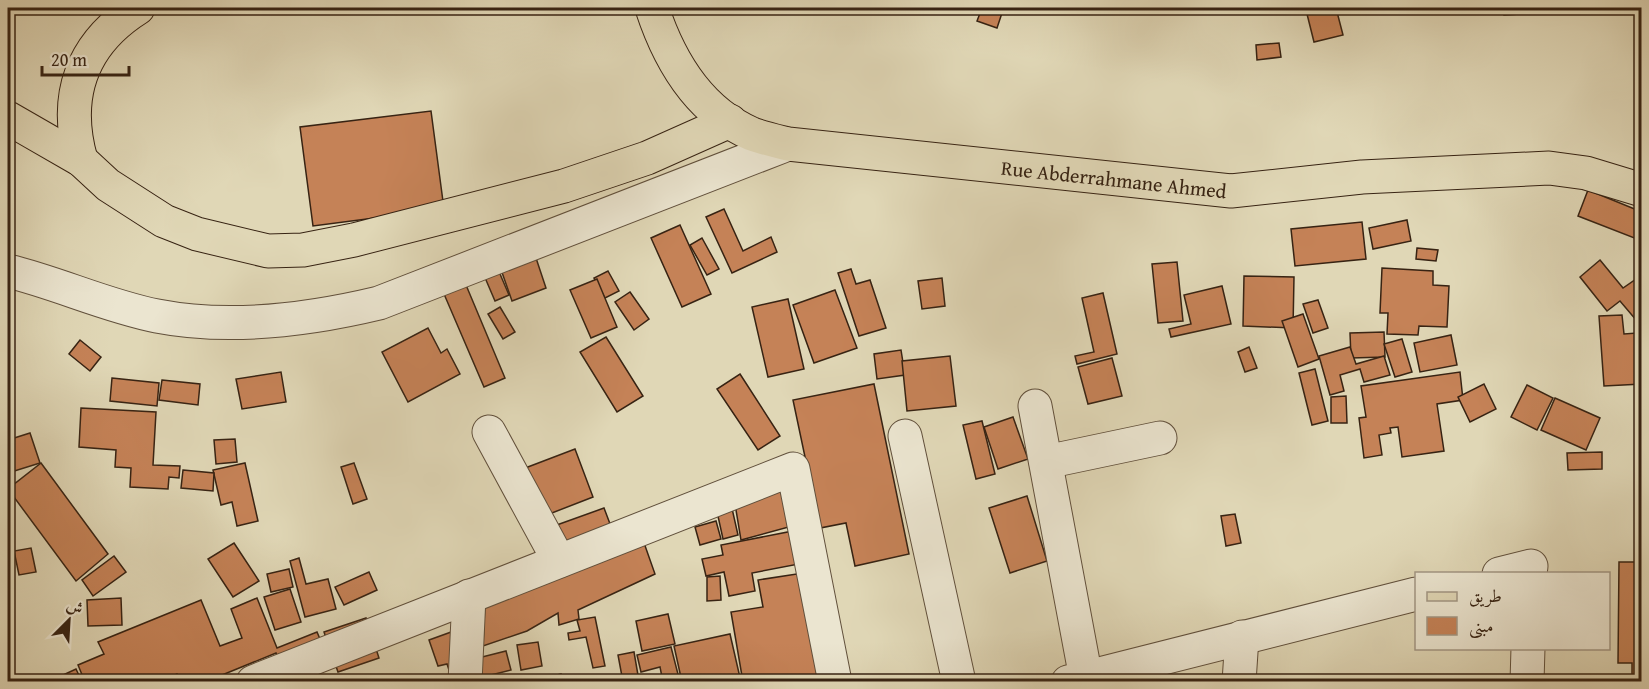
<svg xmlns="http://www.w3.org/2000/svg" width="1649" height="689" viewBox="0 0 1649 689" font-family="'Gentium Book Plus',Amiri,serif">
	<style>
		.building { fill: #c58257; stroke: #372313; stroke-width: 1.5 }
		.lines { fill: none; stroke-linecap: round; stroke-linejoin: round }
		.minor-casing { stroke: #61503c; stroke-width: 35 }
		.major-casing { stroke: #372313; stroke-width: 35 }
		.minor { stroke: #ebe5d0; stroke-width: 33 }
		.major { stroke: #e0d7b6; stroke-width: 33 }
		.labels { text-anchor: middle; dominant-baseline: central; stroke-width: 6; stroke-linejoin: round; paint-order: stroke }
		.street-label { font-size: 20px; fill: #372313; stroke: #ebe5d0 }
	</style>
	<rect width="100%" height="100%" fill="#e0d7b6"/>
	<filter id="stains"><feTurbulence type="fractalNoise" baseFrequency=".00333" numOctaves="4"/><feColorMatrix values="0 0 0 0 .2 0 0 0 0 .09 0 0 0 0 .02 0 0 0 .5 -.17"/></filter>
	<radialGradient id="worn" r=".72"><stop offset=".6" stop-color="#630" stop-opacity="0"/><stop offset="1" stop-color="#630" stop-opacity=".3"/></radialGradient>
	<g class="building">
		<polygon points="982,8 1003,10 997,28 977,21"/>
		<polygon points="1336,8 1343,35 1314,42 1307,14"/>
		<polygon points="1503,8 1621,8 1504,15"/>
		<polygon points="1279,43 1281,57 1257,60 1256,45"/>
		<polygon points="431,111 444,209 313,226 300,127"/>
		<polygon points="1588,190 1642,212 1642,241 1578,216"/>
		<polygon points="724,209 743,251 771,237 777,252 732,273 706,217"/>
		<polygon points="1407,220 1411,241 1373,249 1369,228"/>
		<polygon points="1362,222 1366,259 1295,266 1291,229"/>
		<polygon points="680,225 711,294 682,307 651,238"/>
		<polygon points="702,238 719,269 707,275 690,245"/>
		<polygon points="1417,248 1438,250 1436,261 1416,259"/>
		<polygon points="533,249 546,288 512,301 498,261"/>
		<polygon points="494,260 509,295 495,301 480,266"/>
		<polygon points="1600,260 1623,288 1642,275 1642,327 1620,301 1607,311 1580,277"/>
		<polygon points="1177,262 1183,321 1158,323 1152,264"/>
		<polygon points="1382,268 1433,271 1433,285 1449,286 1447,327 1419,326 1418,335 1387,334 1388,313 1380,313"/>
		<polygon points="851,269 856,284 870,280 886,328 859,336 838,273"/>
		<polygon points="608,271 619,291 605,298 594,278"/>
		<polygon points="1244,276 1294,277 1293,328 1243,326"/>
		<polygon points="942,278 945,306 922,309 918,281"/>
		<polygon points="597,279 617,327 591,338 570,290"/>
		<polygon points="466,285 505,378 484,387 444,294"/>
		<polygon points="1222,286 1231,324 1171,337 1169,329 1191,324 1184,295"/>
		<polygon points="835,290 857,348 814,363 793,305"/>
		<polygon points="630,292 649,319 634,330 615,302"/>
		<polygon points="1103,293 1117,354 1077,364 1075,356 1094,352 1082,298"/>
		<polygon points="788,299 804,369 768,377 752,307"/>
		<polygon points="1318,300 1328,328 1313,333 1303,304"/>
		<polygon points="500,307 515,332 503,339 488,314"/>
		<polygon points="1303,314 1319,359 1298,367 1282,321"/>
		<polygon points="1622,315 1624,334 1637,333 1642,384 1604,386 1599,316"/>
		<polygon points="428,328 441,353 447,349 460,374 408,402 382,352"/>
		<polygon points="1384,332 1385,357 1351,358 1350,333"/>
		<polygon points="1451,335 1457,365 1420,372 1414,343"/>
		<polygon points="606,337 643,396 617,412 580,352"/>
		<polygon points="1402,339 1412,372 1395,377 1384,344"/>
		<polygon points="80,340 101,357 90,371 69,354"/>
		<polygon points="1249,347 1257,368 1245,372 1238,352"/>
		<polygon points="1350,347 1356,364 1384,356 1390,375 1364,382 1360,369 1340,375 1344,391 1330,395 1319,356"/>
		<polygon points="901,350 905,375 877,379 874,354"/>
		<polygon points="950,356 956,406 907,411 902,361"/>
		<polygon points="1112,358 1122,396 1088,404 1078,367"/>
		<polygon points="1315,369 1328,421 1312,425 1299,373"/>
		<polygon points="281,372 286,402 242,409 236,379"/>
		<polygon points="1460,372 1463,400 1437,404 1444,451 1402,457 1398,427 1390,428 1391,433 1379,435 1382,455 1364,458 1359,418 1366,417 1361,386"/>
		<polygon points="740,374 780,436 758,450 717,389"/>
		<polygon points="112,378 159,383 157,406 110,401"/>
		<polygon points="162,380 200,384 198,405 159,400"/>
		<polygon points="874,384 909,554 855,566 846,523 820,528 793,400"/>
		<polygon points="1484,384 1496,409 1470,422 1458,397"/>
		<polygon points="1527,385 1553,398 1537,430 1511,417"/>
		<polygon points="1346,396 1347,423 1331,423 1331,397"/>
		<polygon points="1555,398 1600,418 1586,450 1541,430"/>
		<polygon points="81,408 156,412 153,465 180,466 179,478 169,477 168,489 130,487 131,468 115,467 116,450 79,447"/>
		<polygon points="1013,417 1028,459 998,469 984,427"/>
		<polygon points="982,421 995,474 976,479 963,425"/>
		<polygon points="8,427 11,439 30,433 40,463 8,473"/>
		<polygon points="235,439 237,462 216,464 214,440"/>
		<polygon points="575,449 593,497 539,518 520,470"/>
		<polygon points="1602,452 1602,469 1568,470 1567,453"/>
		<polygon points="41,463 108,554 76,581 8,489"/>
		<polygon points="245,463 258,521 237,526 232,502 221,505 213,470"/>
		<polygon points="354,463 367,499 353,504 341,467"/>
		<polygon points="183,470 214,473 213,491 181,488"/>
		<polygon points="787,481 796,525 741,540 735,504"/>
		<polygon points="1027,496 1047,561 1010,573 989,508"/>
		<polygon points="731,504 738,535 723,539 716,507"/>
		<polygon points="604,508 615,537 565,555 554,526"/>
		<polygon points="1235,514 1241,543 1226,546 1221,516"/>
		<polygon points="716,521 721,539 700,545 695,527"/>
		<polygon points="793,531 799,564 752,573 755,591 729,596 724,572 706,576 702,559 723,555 721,545"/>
		<polygon points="643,540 655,574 578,610 579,619 559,625 558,613 527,631 483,646 485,602"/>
		<polygon points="234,543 259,581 233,597 208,559"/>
		<polygon points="31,548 36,572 19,575 14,551"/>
		<polygon points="114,556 126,572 93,596 82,580"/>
		<polygon points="299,558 306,584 328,579 336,609 305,617 290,561"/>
		<polygon points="1619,562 1642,562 1642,680 1632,680 1632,663 1618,663"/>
		<polygon points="289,569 293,587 271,592 267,574"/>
		<polygon points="369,572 377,590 344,605 335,587"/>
		<polygon points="803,573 822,682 743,682 731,612 763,607 758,580"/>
		<polygon points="720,576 721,600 707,601 707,577"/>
		<polygon points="290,589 301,622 275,630 264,597"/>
		<polygon points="121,598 122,625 88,626 87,600"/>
		<polygon points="257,598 277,648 317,632 328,658 285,675 276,653 205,682 180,682 177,674 159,682 85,682 78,665 104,654 98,642 201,600 220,646 242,638 231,609"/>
		<polygon points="668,614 675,644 642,651 636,621"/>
		<polygon points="595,617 605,666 593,668 586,637 569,640 568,633 580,631 577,620"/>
		<polygon points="366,618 379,658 338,672 324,632"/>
		<polygon points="465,627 453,682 447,664 438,666 429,640"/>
		<polygon points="730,634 741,682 682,682 674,646"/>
		<polygon points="538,642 542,666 521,670 517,645"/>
		<polygon points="671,647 680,682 663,682 660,667 641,672 637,655"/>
		<polygon points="506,651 511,670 483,677 478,658"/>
		<polygon points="634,652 639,681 656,677 657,682 623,682 618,655"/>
		<polygon points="76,669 82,682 48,682"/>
		<polygon points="561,674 563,682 543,682 542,679"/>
	</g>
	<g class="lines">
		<g class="minor-casing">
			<g id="minor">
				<path d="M8 271C58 283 106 306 157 316 229 330 308 320 379 303L788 144"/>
				<polyline points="1035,406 1086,678"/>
				<polyline points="489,432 559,561"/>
				<polyline points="905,436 959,682"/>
				<polyline points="1046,462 1160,438"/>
				<polyline points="1499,574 1531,566 1530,574"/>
				<polyline points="253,682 793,469 835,682"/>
				<polyline points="465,682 469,596"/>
				<polyline points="1068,682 1416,594"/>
				<polyline points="1239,682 1242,637"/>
				<polyline points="1527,682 1528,648"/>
			</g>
		</g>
		<g class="major-casing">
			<g id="major">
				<path id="s1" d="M652 8C669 60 699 111 752 134 763 138 776 141 788 144L1231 191 1362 177 1549 168 1586 173 1642 190"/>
				<polyline points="8,118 81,160 108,185 164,221 197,234 268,251 303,250 354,240 564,186 647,158 730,121"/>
				<path d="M81 160C63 96 81 44 138 8"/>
			</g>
		</g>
		<use href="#minor" class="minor"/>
		<use href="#major" class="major"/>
	</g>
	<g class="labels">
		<g class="street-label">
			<text stroke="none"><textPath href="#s1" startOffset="531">Rue Abderrahmane Ahmed</textPath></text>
		</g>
	</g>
	<rect width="1649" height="689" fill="none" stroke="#e0d7b6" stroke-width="30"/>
	<rect x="9" y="9" width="1631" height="671" fill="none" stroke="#372313" stroke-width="3"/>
	<rect x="15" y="15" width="1619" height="659" fill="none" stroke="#372313" stroke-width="1.5"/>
	<rect x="1415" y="572" width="195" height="78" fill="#ebe5d0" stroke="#a39784" stroke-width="1.5"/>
	<rect x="1427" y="592" width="30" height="9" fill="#e0d7b6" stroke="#a39784" stroke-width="1.5"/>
	<text x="1469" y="602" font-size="18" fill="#372313">طريق</text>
	<rect x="1427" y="617" width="30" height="18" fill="#c58257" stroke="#a39784" stroke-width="1.5"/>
	<text x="1469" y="632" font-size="18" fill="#372313">مبنى</text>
	<g transform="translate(69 620) rotate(24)" stroke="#ebe5d0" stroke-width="4.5" paint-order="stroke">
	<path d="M0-4.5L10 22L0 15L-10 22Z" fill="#372313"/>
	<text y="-9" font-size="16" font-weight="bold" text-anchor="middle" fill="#372313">ش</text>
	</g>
	<path d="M42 66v9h87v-9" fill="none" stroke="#372313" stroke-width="3"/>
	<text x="51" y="66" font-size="18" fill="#372313" stroke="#ebe5d0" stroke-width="4.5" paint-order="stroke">20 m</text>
	<rect width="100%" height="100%" filter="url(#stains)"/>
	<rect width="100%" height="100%" fill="url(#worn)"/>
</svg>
